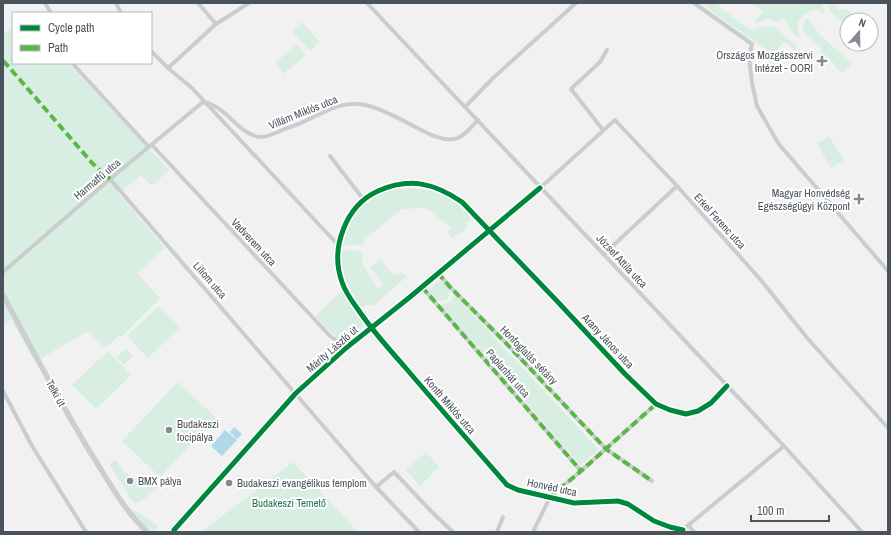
<svg xmlns="http://www.w3.org/2000/svg" width="891" height="535" viewBox="0 0 891 535" font-family="'Archivo Narrow',sans-serif">
	<style>
		.green { fill: #d8eee2 }
		.water { fill: #b1d8e8 }
		.lines { fill: none; stroke-linecap: round; stroke-linejoin: round }
		.street { stroke: #cbcccf; stroke-width: 4 }
		.secondary { stroke: #cccdd0; stroke-width: 5.5 }
		.quiet { stroke: #58b947; stroke-width: 4; stroke-dasharray: 8 4; stroke-linecap: butt }
		.cycleway-casing { stroke: #fff; stroke-width: 8 }
		.cycleway { stroke: #00873e; stroke-width: 5 }
		.poi-dot { fill: #848a90; stroke: #fff; stroke-width: 1.5 }
		.labels { text-anchor: middle; dominant-baseline: central; stroke-width: 4; stroke-linejoin: round; paint-order: stroke }
		.poi-label { font-size: 11px; fill: #4a525c; stroke: #fff; text-anchor: start }
		.street-label { font-size: 11px; fill: #4a525c; stroke: #fff }
		.park-label { font-size: 11px; fill: #217753; stroke: #fff }
	</style>
	<rect width="100%" height="100%" fill="#f1f1f1"/>
	<g class="green">
		<polygon points="702,3 716,3 723,10 751,30 762,27 773,26 797,46 795,50 784,41 776,51 784,58 781,60 714,13"/>
		<path d="M751 3H821L825 11 823 13 816 9C810 11 800 16 798 23 797 27 799 33 800 36L796 38 784 18 778 22 767 19 756 23 755 21 763 11Z"/>
		<path d="M828 3H834L839 10 846 9 859 20H847V26C840 20 828 13 828 3Z"/>
		<path d="M807 19 810 21 820 35 852 64 843 73 836 68 834 63 821 53 820 46C813 40 794 29 807 19Z"/>
		<polygon points="302,22 320,42 310,51 292,31"/>
		<polygon points="13,27 13,63 68,63 169,170 152,186 141,175 119,194 165,248 137,273 160,298 122,336 119,336 105,348 88,331 35,362 11,319 3,324 3,35"/>
		<polygon points="297,44 306,55 284,74 275,63"/>
		<polygon points="829,136 844,160 831,168 817,144"/>
		<path d="M407 188C438 189 451 195 473 217L467 223 466 229 452 238 447 232 452 228 429 210 422 208 402 209 365 239 364 244 341 246C343 229 355 210 368 200 379 192 394 189 407 188Z"/>
		<path d="M355 250 363 253 362 263 377 288 384 285 370 267 380 259 394 276 402 272 408 279 405 278 373 306 366 305 359 309C346 289 340 276 341 251Z"/>
		<path d="M439 281H442L450 291 448 299C439 305 431 299 429 289Z"/>
		<path d="M343 290 363 319V327C356 332 347 344 338 340L315 316Z"/>
		<polygon points="454,294 599,450 580,465 441,305 450,302"/>
		<polygon points="159,306 180,327 148,358 127,336"/>
		<polygon points="126,348 133,356 124,365 117,357"/>
		<polygon points="108,351 131,375 96,409 72,385"/>
		<polygon points="178,382 216,418 160,477 122,441"/>
		<polygon points="426,452 439,467 420,486 406,470"/>
		<polygon points="116,460 124,471 135,479 158,488 138,503 133,502 109,464"/>
		<polygon points="293,462 358,532 201,532"/>
		<polygon points="134,510 159,526 152,531 144,526 132,512"/>
	</g>
	<g class="water">
		<polygon points="234,427 242,434 237,439 230,432"/>
		<polygon points="225,430 237,440 222,456 211,446"/>
	</g>
	<g class="lines">
		<g class="street">
			<polyline points="45,3 51,13"/>
			<polyline points="116,3 121,13"/>
			<polyline points="198,3 216,24"/>
			<polyline points="367,3 784,446 862,532"/>
			<polyline points="694,3 752,44 749,57 752,83 757,106 778,143 888,271"/>
			<polyline points="151,51 168,68 192,88 338,245"/>
			<polyline points="72,63 149,147"/>
			<polyline points="168,68 216,24 249,3"/>
			<path d="M203 102C226 105 240 137 262 137 269 136 276 133 282 130 290 127 297 125 305 121 321 114 337 103 356 104 371 104 390 114 404 121 418 128 445 146 460 137 467 133 473 125 478 120"/>
			<polyline points="465,107 492,79 576,3"/>
			<polyline points="603,130 571,89 600,62 607,50"/>
			<polyline points="152,145 330,336 346,348"/>
			<polyline points="330,156 364,200"/>
			<polyline points="110,179 376,487 419,532"/>
			<polyline points="604,254 677,186"/>
			<polyline points="3,272 110,179 203,102"/>
			<polyline points="438,273 450,287 506,343 606,449 652,481"/>
			<polyline points="422,287 581,471"/>
			<polyline points="3,391 32,446 86,532"/>
			<polyline points="376,487 394,472 432,512 453,532"/>
			<polyline points="689,526 694,532"/>
			<path d="M683 530 670 527 654 521 628 504 618 501 574 503 518 490 507 485C473 446 438 406 404 366 387 347 371 329 357 308 351 300 345 291 342 282 330 249 345 206 378 191 410 177 434 183 462 202L556 300 625 374 656 404 670 410 686 414 698 411 711 403 727 386"/>
			<polyline points="173,532 296,393 346,348 410,297 540,188 615,120 677,186 760,279 808,339 888,428"/>
			<polyline points="497,532 503,517"/>
			<polyline points="533,532 550,497 581,471 656,404"/>
			<polyline points="680,532 784,446"/>
		</g>
		<path class="secondary" d="M3 295C32 349 60 403 92 455 109 482 124 510 147 532"/>
		<g class="quiet">
			<polyline points="3,61 8,66 93,164 110,179"/>
			<polyline points="438,273 450,287 506,343 606,449 652,481"/>
			<polyline points="422,287 581,471"/>
			<polyline points="550,497 581,471 656,404"/>
		</g>
		<g class="cycleway-casing">
			<g id="cycleway">
				<polyline points="174,530 296,393 346,348 410,297 540,188"/>
				<path d="M683 530 670 527 654 521 628 504 618 501 574 503 518 490 507 485C473 446 438 406 404 366 387 347 371 329 357 308 351 300 345 291 342 282 330 249 345 206 378 191 410 177 434 183 462 202L556 300 625 374 656 404 670 410 686 414 698 411 711 403 727 386"/>
			</g>
		</g>
		<use href="#cycleway" class="cycleway"/>
	</g>
	<g class="poi-dot">
		<path d="M820 55h4v4h4v4h-4v4h-4v-4h-4v-4h4z"/>
		<path d="M857 193h4v4h4v4h-4v4h-4v-4h-4v-4h4z"/>
		<circle cx="169" cy="430" r="4"/>
		<circle cx="130" cy="481" r="4"/>
		<circle cx="229" cy="483" r="4"/>
	</g>
	<g class="labels">
		<g class="poi-label">
			<text x="813" y="55" text-anchor="end">Országos Mozgásszervi<tspan x="813" dy="13">Intézet - OORI</tspan></text>
			<text x="850" y="193" text-anchor="end">Magyar Honvédség<tspan x="850" dy="13">Egészségügyi Központ</tspan></text>
			<text x="177" y="424">Budakeszi<tspan x="177" dy="13">focipálya</tspan></text>
			<text x="138" y="481">BMX pálya</text>
			<text x="237" y="483">Budakeszi evangélikus templom</text>
		</g>
		<g class="street-label">
			<text transform="translate(303 112) rotate(-22)">Villám Miklós utca</text>
			<text transform="translate(97 179) rotate(-40)">Harmatfű utca</text>
			<text transform="translate(720 221) rotate(48)">Erkel Ferenc utca</text>
			<text transform="translate(254 242) rotate(47)">Vadverem utca</text>
			<text transform="translate(622 261) rotate(47)">József Attila utca</text>
			<text transform="translate(210 280) rotate(49)">Liliom utca</text>
			<text transform="translate(608 341) rotate(47)">Arany János utca</text>
			<text transform="translate(332 349) rotate(-41)">Márity László út</text>
			<text transform="translate(529 355) rotate(46)">Honfoglalás sétány</text>
			<text transform="translate(508 373) rotate(49)">Paplanhát utca</text>
			<text transform="translate(56 393) rotate(61)">Telki út</text>
			<text transform="translate(450 405) rotate(49)">Konth Miklós utca</text>
			<text transform="translate(552 487) rotate(12)">Honvéd utca</text>
		</g>
		<g class="park-label">
			<text x="289" y="503">Budakeszi Temető</text>
		</g>
	</g>
	<rect width="891" height="535" fill="none" stroke="#4a525c" stroke-width="8"/>
	<rect x="12" y="12" width="140" height="52" fill="#ffffff" stroke="#b7babe"/>
	<rect x="20" y="25" width="20" height="6" fill="#00873e" stroke="#b7babe"/>
	<text x="48" y="32" font-size="12" fill="#4a525c">Cycle path</text>
	<rect x="20" y="45" width="20" height="6" fill="#58b947" stroke="#b7babe"/>
	<text x="48" y="52" font-size="12" fill="#4a525c">Path</text>
	<g transform="translate(859 32) rotate(20)"><circle r="19" fill="#ffffff" stroke="#b7babe"/>
	<path d="M0-3L7 15L0 10L-7 15Z" fill="#848a90"/>
	<text y="-6" font-size="11" font-weight="bold" text-anchor="middle" fill="#4a525c">N</text>
	</g>
	<path d="M751 515v6h78v-6" fill="none" stroke="#4a525c" stroke-width="2"/>
	<text x="757" y="515" font-size="12" fill="#4a525c" stroke="#ffffff" stroke-width="3" paint-order="stroke">100 m</text>
</svg>
